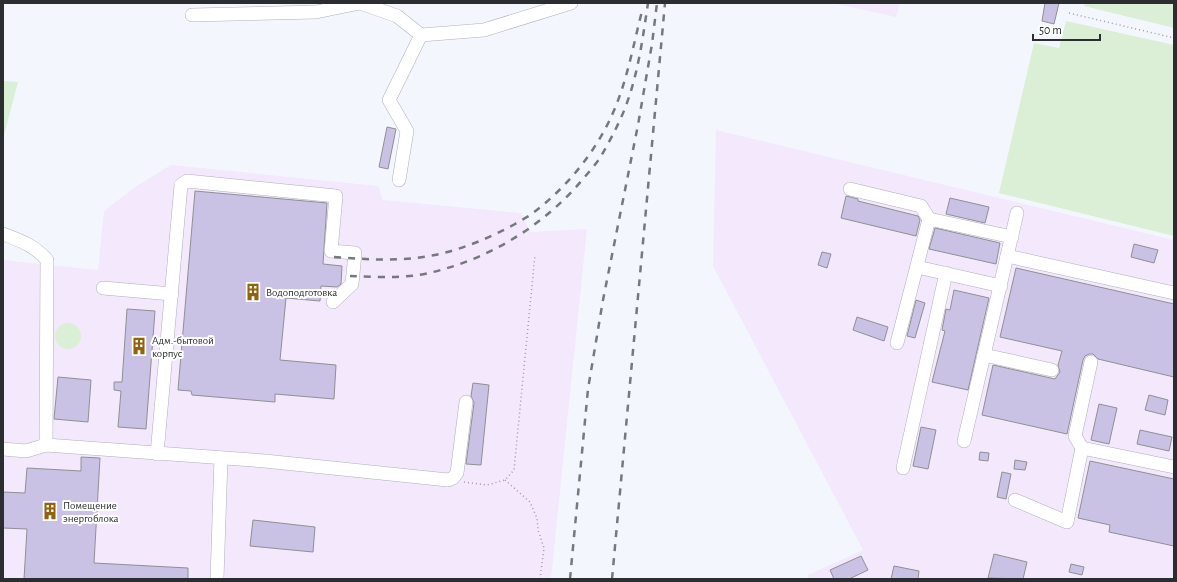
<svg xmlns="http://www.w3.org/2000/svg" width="1177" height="582" viewBox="0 0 1177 582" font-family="'Alegreya Sans',sans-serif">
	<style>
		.industrial { fill: #f3e8fc }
		.green { fill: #dbeed6 }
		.building { fill: #c9c2e4; stroke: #908f95 }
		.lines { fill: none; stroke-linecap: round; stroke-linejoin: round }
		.minor-casing { stroke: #aeb1b7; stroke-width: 14 }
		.path { stroke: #9b9ea3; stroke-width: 1.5; stroke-dasharray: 1 3; stroke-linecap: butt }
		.minor { stroke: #fff; stroke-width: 13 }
		.rail { stroke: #75787c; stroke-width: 2.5; stroke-dasharray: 7 7; stroke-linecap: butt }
		.labels { text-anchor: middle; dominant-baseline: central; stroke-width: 4; stroke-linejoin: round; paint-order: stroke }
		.poi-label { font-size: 11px; fill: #2c2d30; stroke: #fff; text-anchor: start }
	</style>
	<rect width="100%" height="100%" fill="#f3f7fd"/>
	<g class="industrial">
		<polygon points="832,3 900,3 896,17"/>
		<polygon points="716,130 1174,240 1174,579 808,579 808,575 863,550 713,266"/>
		<polygon points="171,165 378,186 383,200 521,213 531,232 587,229 551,579 3,579 3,260 98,270 104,211 135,187"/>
	</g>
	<g class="green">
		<polygon points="1085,3 1174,3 1174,28 1084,6"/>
		<polygon points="1066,21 1174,45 1174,236 999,193 1034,43 1059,48"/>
		<polygon points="3,81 18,82 3,139"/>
		<circle cx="68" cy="336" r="13"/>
	</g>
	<g class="building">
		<polygon points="1045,3 1059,3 1054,24 1042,21"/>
		<polygon points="387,127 396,129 388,169 379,167"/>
		<polygon points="195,191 327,203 323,264 342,266 341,284 337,287 321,286 320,301 286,298 280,360 336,365 334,399 275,394 275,402 192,395 191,391 178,390"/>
		<polygon points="846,196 858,199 858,201 918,216 920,220 916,236 841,218"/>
		<polygon points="950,198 989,207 985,223 946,214"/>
		<polygon points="935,228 1000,243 996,264 929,249"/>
		<polygon points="1134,244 1158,250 1154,263 1131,257"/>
		<polygon points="822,252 831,254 827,268 818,265"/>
		<polygon points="1016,268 1174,304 1174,377 1098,359 1093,354 1089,354 1085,356 1083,360 1067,434 982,415 993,365 1055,379 1060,372 1058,365 1062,351 1000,337"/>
		<polygon points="954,290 989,298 968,390 932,382 945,331 942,330 946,309 950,310"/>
		<polygon points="916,300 925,303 915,338 907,336"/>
		<polygon points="127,309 155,311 146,429 118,427 121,391 114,390 114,382 122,382"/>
		<polygon points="857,317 888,327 884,341 853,330"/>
		<polygon points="58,377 91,380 88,422 54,419"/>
		<polygon points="473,383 489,385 481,465 466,464 474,403 471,396"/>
		<polygon points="1149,395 1168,400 1165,415 1145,410"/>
		<polygon points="1099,404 1117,408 1109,444 1091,440"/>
		<polygon points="921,427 936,430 928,469 913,466"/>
		<polygon points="1140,430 1172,437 1169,451 1137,444"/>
		<polygon points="980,452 989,453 988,461 979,460"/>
		<polygon points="81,457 100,458 94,563 188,568 188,579 24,579 27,529 3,528 3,492 25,493 27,468 81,471"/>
		<polygon points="1015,460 1027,462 1025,470 1014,469"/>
		<polygon points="1090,461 1174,479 1174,546 1109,532 1110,525 1078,518"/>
		<polygon points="1002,472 1011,474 1006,499 997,497"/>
		<polygon points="253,520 315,527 313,552 250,546"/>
		<polygon points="994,554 1027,562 1023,579 988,578"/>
		<polygon points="861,556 868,570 849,579 834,579 830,570"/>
		<polygon points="1071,564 1084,567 1082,575 1069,572"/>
		<polygon points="894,566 919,571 918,579 891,579"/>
	</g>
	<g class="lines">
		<g class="minor-casing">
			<g id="minor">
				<polyline points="192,15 316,12 360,3 397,16 421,35 484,30 571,3"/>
				<polyline points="399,180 407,131 389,100 421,35"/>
				<polyline points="850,189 921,206 929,219"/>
				<path d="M3 234C21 241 34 245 47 260L46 445"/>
				<polyline points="1007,256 1174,293"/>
				<polyline points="917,267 1001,286"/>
				<polyline points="103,288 172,294"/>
				<polyline points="897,343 929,219 1012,237"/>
				<polyline points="984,355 1052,370"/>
				<polyline points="964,441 1017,213"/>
				<polyline points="1082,448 1075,436 1091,362"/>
				<polyline points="3,449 26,451 46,445 265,461 448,480 453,478 457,473 466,402"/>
				<polyline points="157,454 181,185 187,181 336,196 331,251 355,253 352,284 333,302"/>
				<polyline points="903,468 946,273"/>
				<polyline points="1015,500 1067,522 1082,448 1174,467"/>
				<polyline points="217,579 221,458"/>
			</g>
		</g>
		<g class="path">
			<polyline points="1041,3 1045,4"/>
			<polyline points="1069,13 1174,38"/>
			<polyline points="505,480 530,502 537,518 538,530 544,548 540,579"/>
			<polyline points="464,482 487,485 505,480 514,470 535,255"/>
		</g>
		<use href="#minor" class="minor"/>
		<g class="rail">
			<path d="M334 257C362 259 389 261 416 258 451 254 484 241 515 224 521 220 528 217 533 213 566 188 595 153 612 115 627 82 633 46 642 11"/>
			<path d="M350 276C372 277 397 278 419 275 483 263 542 228 583 179 589 172 595 165 600 158 607 146 614 133 620 120 637 83 642 43 648 3"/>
			<polyline points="570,579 588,389 603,300 638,125 652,44 657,3"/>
			<polyline points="612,579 665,3"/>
		</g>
	</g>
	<defs>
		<g id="building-bare" transform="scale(1.38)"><path d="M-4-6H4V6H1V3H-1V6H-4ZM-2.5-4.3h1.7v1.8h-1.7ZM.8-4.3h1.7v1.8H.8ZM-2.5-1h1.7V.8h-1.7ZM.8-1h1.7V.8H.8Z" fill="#90640d" stroke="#fff" stroke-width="2.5" paint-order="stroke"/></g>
	</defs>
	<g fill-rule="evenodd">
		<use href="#building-bare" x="253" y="292"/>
		<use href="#building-bare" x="139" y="346"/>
		<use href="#building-bare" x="50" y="511"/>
	</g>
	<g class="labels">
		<g class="poi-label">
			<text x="266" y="292">Водоподготовка</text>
			<text x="152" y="340">Адм.-бытовой<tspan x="152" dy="13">корпус</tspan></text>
			<text x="63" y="505">Помещение<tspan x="63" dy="13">энергоблока</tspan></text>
		</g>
	</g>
	<rect width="1177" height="582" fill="none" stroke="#2c2d30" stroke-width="8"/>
	<path d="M1033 34v6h67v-6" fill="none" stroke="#2c2d30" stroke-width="2"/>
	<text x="1039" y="34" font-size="12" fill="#2c2d30" stroke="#ffffff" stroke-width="3" paint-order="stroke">50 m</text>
</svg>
